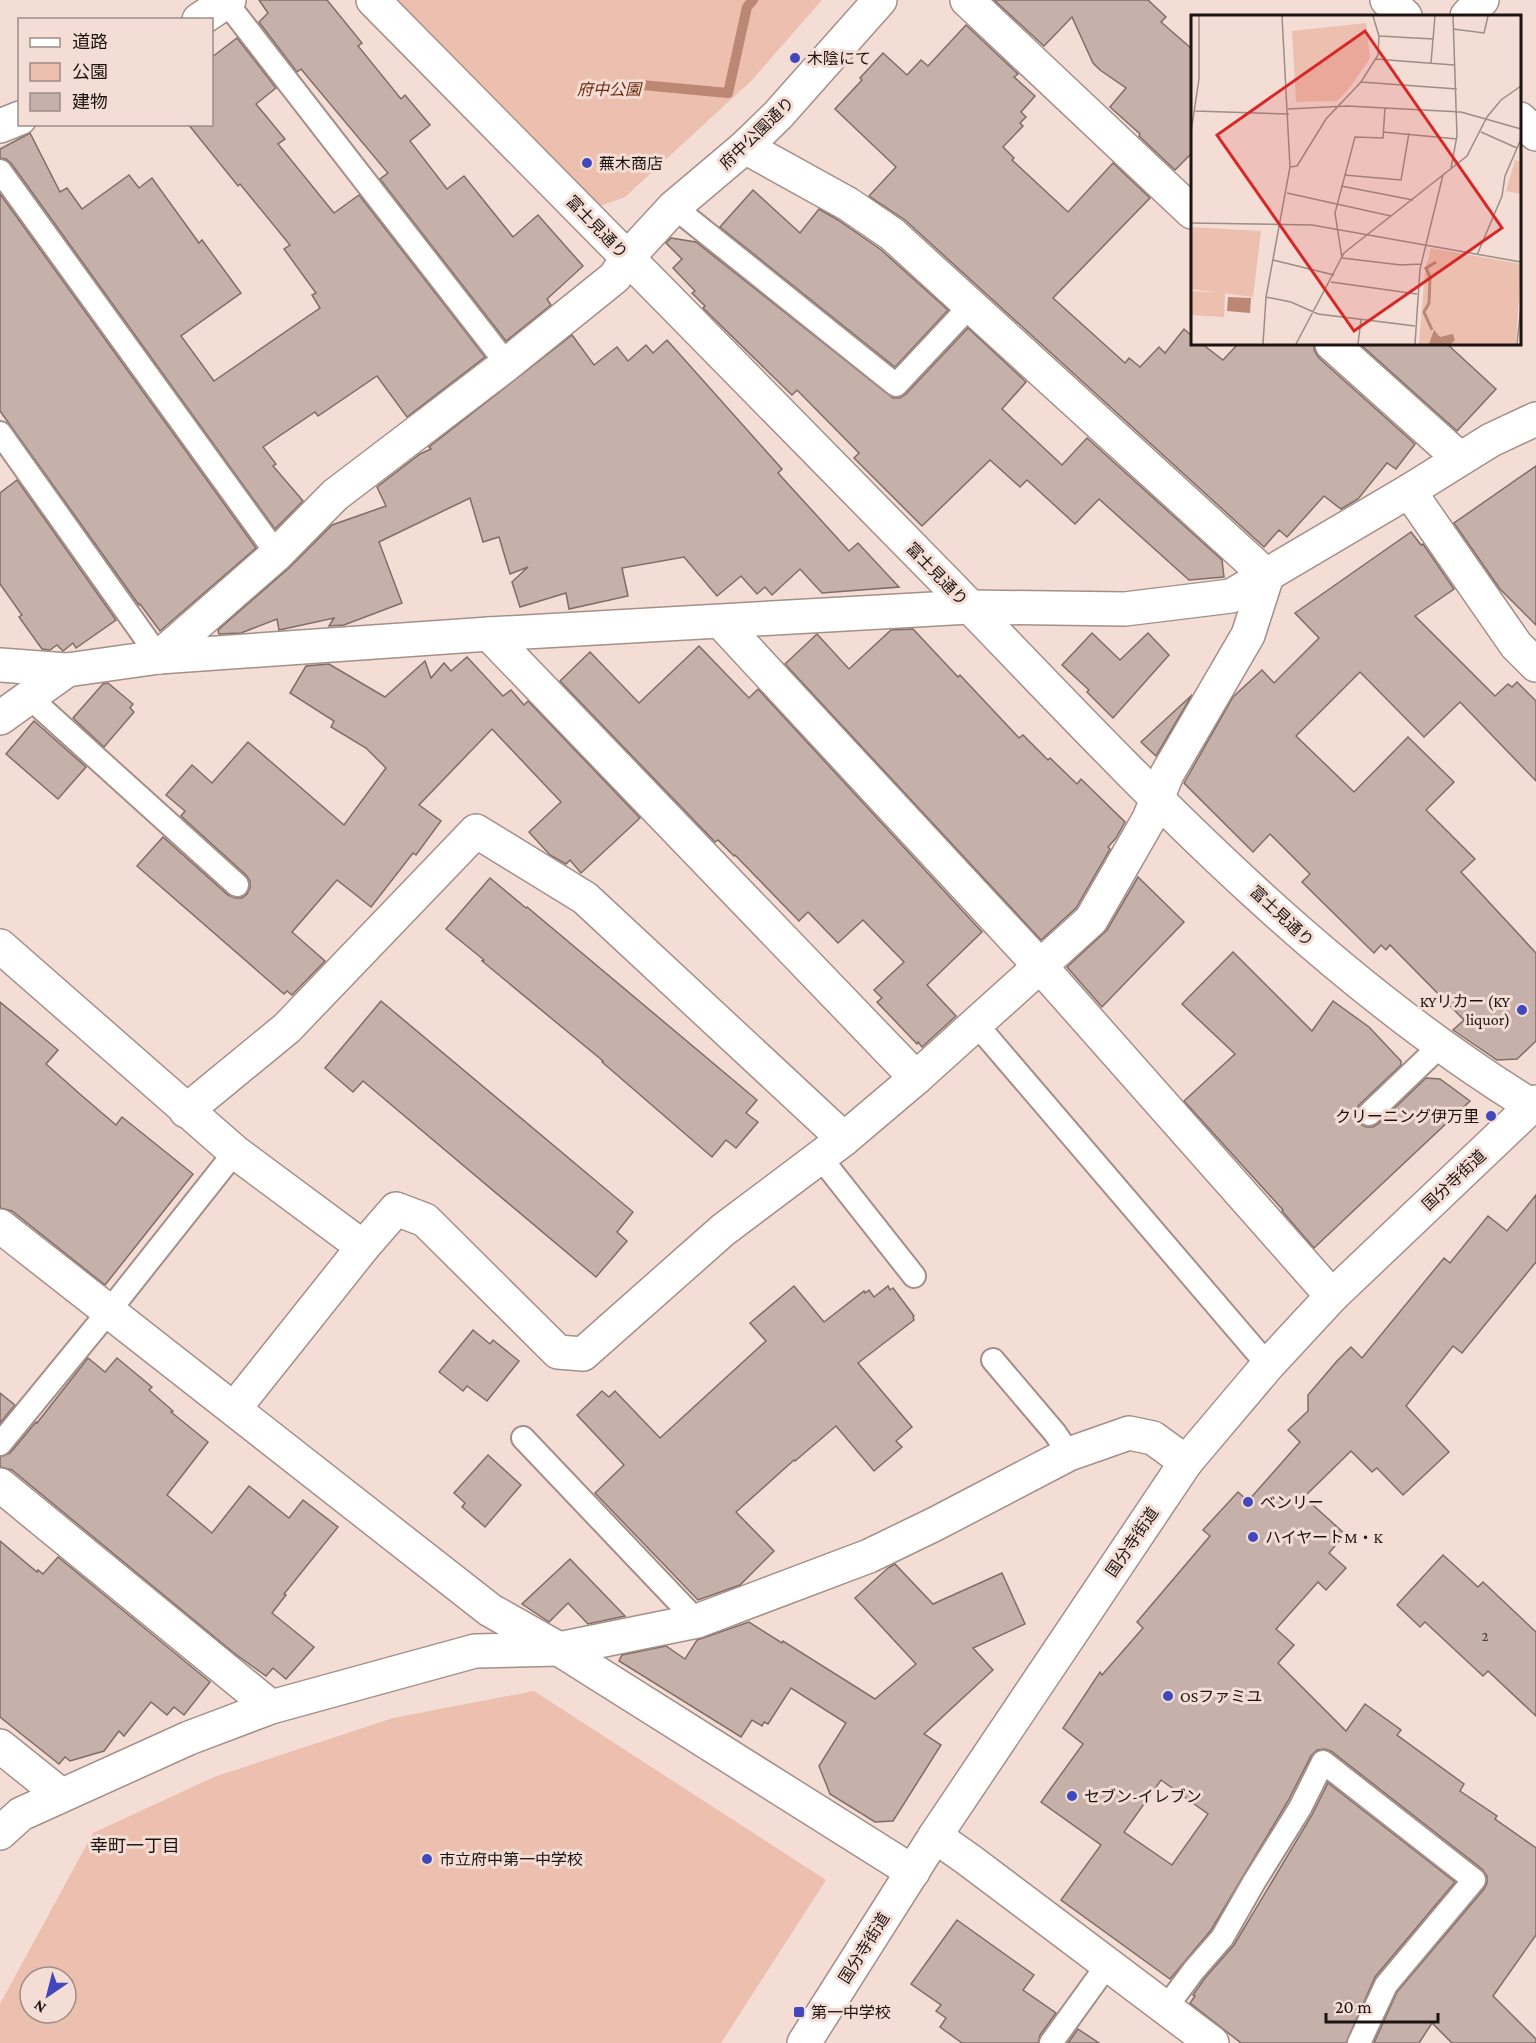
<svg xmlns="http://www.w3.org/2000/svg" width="1536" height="2043" viewBox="0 0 1536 2043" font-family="'Crimson Pro','Noto Sans JP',serif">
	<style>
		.green { fill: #edbfae; fill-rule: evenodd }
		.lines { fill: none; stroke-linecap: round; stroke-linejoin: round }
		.stream { stroke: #bc8774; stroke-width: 10 }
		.building { fill: #c6b1aa; stroke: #806d66; stroke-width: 1.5; fill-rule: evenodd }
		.lane-casing { stroke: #a49089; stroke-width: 26 }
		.street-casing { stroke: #a49089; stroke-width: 36 }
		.secondary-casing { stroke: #a49089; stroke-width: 36 }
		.lane { stroke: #fff; stroke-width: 22 }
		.street { stroke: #fff; stroke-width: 33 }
		.secondary { stroke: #fff; stroke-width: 33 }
		.poi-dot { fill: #4147bc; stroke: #f3ddd5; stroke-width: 2 }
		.labels { text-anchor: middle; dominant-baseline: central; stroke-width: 6; stroke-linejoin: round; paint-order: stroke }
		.number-label { font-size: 14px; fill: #463b38 }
		.poi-label { font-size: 16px; fill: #1c1412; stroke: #f3ddd5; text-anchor: start }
		.park-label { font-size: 16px; font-style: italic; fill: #6c2b11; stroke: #f3ddd5 }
		.street-label { font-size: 16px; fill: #1c1412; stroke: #f3ddd5 }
		.neighbourhood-label { font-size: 18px; fill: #1c1412; stroke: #f3ddd5 }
		.inset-river { fill: none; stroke: #bc8774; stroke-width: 3 }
		.inset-road { fill: none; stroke: #9d8d87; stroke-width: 1.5 }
		.view { fill: #d62828; fill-opacity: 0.15; stroke: #d62828; stroke-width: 3 }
		.inset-edge { fill: none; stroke: #1c1412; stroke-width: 3 }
	</style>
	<rect width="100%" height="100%" fill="#f3ddd5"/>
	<g class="green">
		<polygon points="395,0 822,0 751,81 625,197 600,206"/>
		<path d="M534 1691 826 1880 721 2043H0V2004L93 1833 214 1777 393 1718ZM30 1977H66V2013H30Z"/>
	</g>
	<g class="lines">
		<polyline class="stream" points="631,84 728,93 747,7 753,0"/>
	</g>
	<g class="building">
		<polygon points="259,0 327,0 362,43 358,46 401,99 405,95 430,125 410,141 447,189 464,176 513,237 538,215 583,266 547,299 551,305 506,341 380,179 388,173 301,69 297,72 259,22 268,13"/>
		<polygon points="994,0 1148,0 1166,17 1161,22 1192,49 1192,153 1175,170 1139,136 1140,134 1110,107 1126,88 1100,70 1093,63 1072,17 1044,46"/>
		<polygon points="966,25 1018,74 1014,77 1035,96 1021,112 1026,117 1020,123 1023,126 1003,147 1014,158 1012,160 1068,212 1113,163 1150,198 1053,298 1125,363 1129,358 1140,367 1159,347 1165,353 1184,329 1192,336 1192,344 1202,344 1223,360 1238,344 1314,344 1314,350 1319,358 1415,444 1396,469 1387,463 1358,499 1341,509 1324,496 1287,537 1279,530 1264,547 905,220 869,196 896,167 835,109 862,80 860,78 883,53 907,75 921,60 928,66"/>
		<polygon points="237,38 276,88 256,104 285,139 278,144 334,213 359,195 485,357 407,417 377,376 318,416 315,412 263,447 276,464 273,466 303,501 275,529 11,163 6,159 0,158 0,149 30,133 60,192 67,188 82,209 129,175 139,188 152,178 199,243 202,240 241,293 181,336 214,381 320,308 312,295 316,293 284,249 290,245 240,184 238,186 188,124 212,124 212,57"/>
		<polygon points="753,190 800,233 819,209 838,220 880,249 948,310 895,367 720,227"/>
		<polygon points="0,194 256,548 160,631 140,604 139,605 0,411"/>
		<polygon points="671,238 696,242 893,398 900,398 906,394 968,328 1026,382 1002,409 1062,465 1087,438 1222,560 1224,577 1189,580 1099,499 1075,524 1027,480 1020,487 990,460 922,526 854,458 859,453 797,390 792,395 703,308 705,306 692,293 695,291 673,268 682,259 666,243"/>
		<polygon points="572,335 594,365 617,347 628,361 646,345 653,353 667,340 782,469 778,473 849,551 858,543 899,587 822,593 800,569 772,595 765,587 757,594 741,576 717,596 684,557 622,568 628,596 569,609 566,593 520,607 512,582 528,567 510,574 499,537 483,542 470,498 379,542 402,603 344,625 329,626 334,618 279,630 277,619 241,633 219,634 218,630 289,568 332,525 386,506 377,487 420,454 431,449 429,447"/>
		<polygon points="1360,344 1447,344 1496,389 1457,431"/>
		<polygon points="1536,466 1536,625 1500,589 1454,523"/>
		<polygon points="17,480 116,620 76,648 73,643 63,651 57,645 50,650 42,649 19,617 22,615 0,584 0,493"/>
		<polygon points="1411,532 1421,545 1423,544 1454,589 1415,616 1495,696 1508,684 1512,687 1517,682 1536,701 1536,781 1460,702 1424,737 1360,672 1296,736 1354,792 1408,737 1454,782 1426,810 1475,859 1461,872 1536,953 1536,1041 1517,1059 1497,1060 1453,1030 1464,1020 1390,945 1386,950 1381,945 1374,953 1302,882 1310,874 1270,834 1253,852 1184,783 1233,697 1262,670 1274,683 1319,638 1295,613"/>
		<polygon points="913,629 958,677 960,675 1019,738 1023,735 1048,760 1050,758 1077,784 1081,779 1125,822 1116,838 1108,847 1110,849 1076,908 1041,940 785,664 817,634 849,669 891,630"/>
		<polygon points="1092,633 1120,660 1148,633 1169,655 1113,718 1087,692 1089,690 1062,665"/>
		<polygon points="699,646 749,698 758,689 982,932 927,985 956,1016 922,1047 918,1042 917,1044 877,1002 882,998 874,990 904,962 863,920 838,943 808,912 799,921 735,855 734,856 718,840 715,842 560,681 590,652 639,703"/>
		<polygon points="467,657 503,696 511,690 524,705 528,701 640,818 581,873 570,860 566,864 550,855 529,832 561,802 492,729 419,805 441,821 416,855 413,853 371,907 337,880 292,932 325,961 292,995 287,991 284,994 137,866 163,837 228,895 235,898 242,898 247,894 250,888 250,881 246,875 181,816 185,811 166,795 192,765 212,783 248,742 344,825 386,768 366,748 331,727 334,721 290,693 306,666 329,664 385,697 425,661 431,678 444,663 451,671"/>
		<polygon points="108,683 133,704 130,708 134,712 104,747 73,718 103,684"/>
		<polygon points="1192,695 1156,756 1141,742"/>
		<polygon points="34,721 86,767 58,799 6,754"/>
		<polygon points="1138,877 1184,922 1102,1007 1067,967 1107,930"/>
		<polygon points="490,878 526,908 527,907 757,1100 746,1113 758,1122 736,1148 726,1140 712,1157 602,1062 603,1061 482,961 484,960 446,929"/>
		<polygon points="1233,952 1312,1031 1333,1001 1369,1027 1401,1061 1401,1065 1359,1105 1356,1110 1356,1117 1360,1124 1366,1127 1373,1127 1378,1124 1426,1078 1440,1079 1470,1101 1314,1248 1282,1211 1283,1210 1184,1101 1235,1054 1182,1004"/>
		<polygon points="381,1001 633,1212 617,1232 627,1241 596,1277 363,1081 353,1092 325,1068"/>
		<polygon points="0,1002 58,1050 46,1064 81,1095 116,1125 122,1117 193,1174 105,1285 12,1211 0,1208"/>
		<path d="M1536 1195V1262L1462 1353 1453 1346 1406 1406 1449 1452 1403 1495 1377 1468 1372 1472 1351 1451 1304 1497 1345 1534 1329 1553 1346 1568 1326 1590 1318 1582 1276 1629 1294 1645 1278 1663 1346 1731 1365 1704 1401 1730 1397 1735 1464 1784 1460 1791 1497 1816 1495 1819 1536 1848V1935L1493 1996 1536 2039V2043H1452L1432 2023 1419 2043H1374L1397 1992 1484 1889 1487 1883V1876L1482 1869 1331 1751 1325 1749 1317 1750 1311 1756 1288 1801 1211 1930 1170 1979 1061 1900 1101 1845 1041 1802 1083 1744 1063 1728 1100 1672 1102 1675 1143 1628 1137 1622 1210 1536 1203 1530 1238 1492 1248 1501 1300 1442 1288 1430 1308 1411V1395L1337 1361 1351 1347 1362 1358 1444 1258 1450 1263 1488 1216 1507 1231ZM1161 1780 1208 1814 1172 1865 1124 1832Z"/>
		<polygon points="794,1286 824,1322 864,1291 865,1293 869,1290 874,1297 888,1286 890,1290 893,1288 914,1316 913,1317 914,1320 858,1363 912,1427 896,1441 902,1447 874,1471 836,1426 795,1461 794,1460 736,1512 774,1551 740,1585 698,1600 595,1493 624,1465 577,1415 602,1391 609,1397 615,1391 660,1438 766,1341 750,1323"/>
		<polygon points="473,1330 490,1344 493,1340 519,1361 487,1401 467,1386 463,1391 439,1372"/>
		<polygon points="88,1358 105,1372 117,1358 152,1387 149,1390 173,1411 171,1412 208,1442 167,1495 212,1533 249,1486 289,1518 303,1500 338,1527 284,1594 286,1595 272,1613 314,1647 286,1679 273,1668 266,1676 234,1653 12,1470 0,1467 0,1457 10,1453 36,1422 37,1423"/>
		<polygon points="0,1393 15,1405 0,1423"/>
		<polygon points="488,1455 521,1485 485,1527 462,1507 465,1503 454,1493"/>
		<polygon points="0,1541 37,1572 38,1570 43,1574 58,1557 210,1682 184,1715 174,1707 167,1715 151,1702 124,1736 119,1731 104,1751 70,1761 65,1757 59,1764 0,1717"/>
		<polygon points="1443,1555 1478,1587 1483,1582 1536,1632 1536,1716 1488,1671 1483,1676 1425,1622 1420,1627 1397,1605"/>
		<polygon points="570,1559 625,1616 588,1624 568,1603 549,1622 522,1604"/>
		<polygon points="895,1564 933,1604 1002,1573 1025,1624 973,1648 993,1670 924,1734 941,1745 893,1821 875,1822 830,1794 819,1766 846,1723 791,1688 768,1724 764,1722 762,1726 752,1720 741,1737 619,1661 622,1655 666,1646 685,1659 697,1640 749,1622 782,1643 783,1641 875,1699 916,1664 855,1598 888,1568"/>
		<polygon points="1328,1783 1455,1882 1375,1977 1346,2043 1241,2043 1190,2003 1195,1996 1193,1995 1205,1978 1234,1945 1312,1815"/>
		<polygon points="957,1920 1034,1975 1023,1990 1056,2013 1040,2035 1038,2043 962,2043 940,2027 946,2018 936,2011 941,2005 911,1984"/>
		<polygon points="1078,2029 1099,2043 1068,2043"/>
	</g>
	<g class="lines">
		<g class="lane-casing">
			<g id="lane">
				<polyline points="226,2 507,364"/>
				<polyline points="0,171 277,554"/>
				<polyline points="674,207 896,385 971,305"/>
				<polyline points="0,433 159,657"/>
				<polyline points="29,697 237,885"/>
				<polyline points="977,1025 1268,1365"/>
				<polyline points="1369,1114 1441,1045"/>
				<polyline points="820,1157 914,1276"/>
				<polyline points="993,1360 1055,1433 1069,1454"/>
				<polyline points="523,1438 697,1621"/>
				<polyline points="0,1444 109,1311 235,1152"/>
				<polyline points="1165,2009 1194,1970 1222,1938 1254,1882 1300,1808 1323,1762 1474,1880 1386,1985 1359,2043"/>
				<polyline points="1051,2043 1108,1964"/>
			</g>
		</g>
		<g class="street-casing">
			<g id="street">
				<path d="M373 0C565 195 759 390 950 586 1131 773 1309 969 1532 1106"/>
				<polyline points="967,0 1192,212"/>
				<polyline points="1387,0 1405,16"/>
				<polyline points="1467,16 1482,0"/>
				<polyline points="199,20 229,0"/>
				<polyline points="1520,119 1536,134"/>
				<polyline points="0,126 20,118"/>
				<polyline points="745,147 848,204 892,234 1267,576"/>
				<polyline points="1332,344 1459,458"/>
				<polyline points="1409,491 1516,645 1536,665"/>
				<polyline points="721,622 1040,966 1332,1296"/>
				<polyline points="489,634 916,1078"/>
				<polyline points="159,657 277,554 335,495 507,364 615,277 627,258"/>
				<polyline points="0,665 67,670 159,657 489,634 969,607 1125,609 1231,596 1409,491 1491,440 1536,419"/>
				<polyline points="0,718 67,670"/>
				<polyline points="0,946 235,1152 363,1247"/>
				<polyline points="186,1111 287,1028 476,831 585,898 844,1139"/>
				<polyline points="0,1226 490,1610 559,1649 913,1872"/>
				<polyline points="234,1409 363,1247 396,1209 425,1220 558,1352 583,1354 723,1230 844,1139 916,1078 1091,920 1149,819 1167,774 1248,635 1267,576"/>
				<polyline points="0,1485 271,1707"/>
				<polyline points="0,1746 61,1795"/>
				<polyline points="0,1833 21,1814 189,1738 271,1707 475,1651 559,1649 697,1621 869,1556 935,1524 1069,1454 1129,1433 1153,1438 1186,1462"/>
				<polyline points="935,1836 969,1860 1212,2043"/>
			</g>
		</g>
		<g class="secondary-casing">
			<g id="secondary">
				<polyline points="627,258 674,207 745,147 778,115 880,0"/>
				<polyline points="804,2043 935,1836 1186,1462 1268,1365 1332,1296 1536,1102"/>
			</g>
		</g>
		<use href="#lane" class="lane"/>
		<use href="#street" class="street"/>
		<use href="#secondary" class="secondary"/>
	</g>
	<g class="poi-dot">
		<circle cx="795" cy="58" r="6"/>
		<circle cx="587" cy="163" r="6"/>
		<circle cx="1522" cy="1010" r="6"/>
		<circle cx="1491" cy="1116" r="6"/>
		<circle cx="1248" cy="1502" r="6"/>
		<circle cx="1253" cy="1537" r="6"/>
		<circle cx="1168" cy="1696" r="6"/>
		<circle cx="1072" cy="1796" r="6"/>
		<circle cx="427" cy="1859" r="6"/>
		<rect x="793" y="2006" width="12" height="12" rx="3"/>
	</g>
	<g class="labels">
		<g class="number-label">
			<text x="1485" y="1636">2</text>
		</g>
		<g class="poi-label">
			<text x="807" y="58">木陰にて</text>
			<text x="599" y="163">蕪木商店</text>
			<text x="1510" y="1001" text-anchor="end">KYリカー (KY<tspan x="1510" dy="18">liquor)</tspan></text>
			<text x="1479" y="1116" text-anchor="end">クリーニング伊万里</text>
			<text x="1260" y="1502">ベンリー</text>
			<text x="1265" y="1537">ハイヤートM・K</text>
			<text x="1180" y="1696">OSファミユ</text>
			<text x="1084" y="1796">セブン-イレブン</text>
			<text x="439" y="1859">市立府中第一中学校</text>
			<text x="811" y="2012">第一中学校</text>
		</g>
		<g class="park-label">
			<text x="609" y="89">府中公園</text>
		</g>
		<g class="street-label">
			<text transform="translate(757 133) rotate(-44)">府中公園通り</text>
			<text transform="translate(597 227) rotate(46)">富士見通り</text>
			<text transform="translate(937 574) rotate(46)">富士見通り</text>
			<text transform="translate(1282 916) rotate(43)">富士見通り</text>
			<text transform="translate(1454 1180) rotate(-43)">国分寺街道</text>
			<text transform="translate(1132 1542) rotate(-56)">国分寺街道</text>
			<text transform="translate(864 1948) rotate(-58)">国分寺街道</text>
		</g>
		<g class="neighbourhood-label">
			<text x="135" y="1846">幸町一丁目</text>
		</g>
	</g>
	<g transform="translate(1191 15)">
		<rect width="330" height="330" fill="#f3ddd5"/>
		<path d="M175 8 179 43 158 74 146 86 105 87 101 16ZM324 145 330 147V179L315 176ZM0 212 70 216 62 282 0 274ZM240 233 330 249 325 329H228L234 256ZM0 276 34 278 33 302 0 300Z" fill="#edbfae"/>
		<path d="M37 282 60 283 59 298 36 296ZM243 315 249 322 262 319 264 325 260 329H238Z" fill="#bc8774"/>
		<path class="inset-river" d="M241 315 233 297 238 288 239 262 235 253 245 247"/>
		<path class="inset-road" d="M262 14 293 18 297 1M188 21 242 24M184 44 263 50M240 48 244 1M170 67 266 74M97 94 156 91 270 97 330 114M4 96 98 99M0 117 8 64V1M192 117 266 124M290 117 326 133M99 152 106 151 135 104 170 67 187 40 188 21 182 1M260 153 266 121 262 1M153 160 210 165 218 118M150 171 222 185M96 178 200 201M0 208 121 210 330 247M286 240 311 181 314 161 330 124M151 243 144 198 164 122 192 123 194 93M151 243 210 250 230 249M82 245 143 260M140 267 226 279M75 282 100 287 127 299 224 311M72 329 75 282 99 152 91 1M105 329 153 238 276 141 296 102 310 85 330 71M167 329 170 305M224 329 229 254 252 160M326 329 330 291"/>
		<path class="view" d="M174 16 311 213 163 316 26 120Z"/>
		<rect width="330" height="330" class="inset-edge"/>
	</g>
	<rect x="18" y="18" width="195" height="108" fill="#f3ddd5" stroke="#9d8d87" stroke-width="1.5"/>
	<rect x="30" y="38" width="30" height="9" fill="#ffffff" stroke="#9d8d87" stroke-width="1.5"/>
	<text x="72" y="48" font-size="18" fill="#1c1412">道路</text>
	<rect x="30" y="63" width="30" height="18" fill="#edbfae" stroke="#9d8d87" stroke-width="1.5"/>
	<text x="72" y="78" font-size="18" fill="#1c1412">公園</text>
	<rect x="30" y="93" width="30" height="18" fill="#c6b1aa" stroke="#9d8d87" stroke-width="1.5"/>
	<text x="72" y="108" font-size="18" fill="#1c1412">建物</text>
	<g transform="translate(48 1995) rotate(215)"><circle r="28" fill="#f3ddd5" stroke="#9d8d87" stroke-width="1.5"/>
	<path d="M0-4.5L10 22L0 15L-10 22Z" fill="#4147bc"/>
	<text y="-9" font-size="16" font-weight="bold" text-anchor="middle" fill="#1c1412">N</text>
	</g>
	<path d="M1326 2013v9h112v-9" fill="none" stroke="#1c1412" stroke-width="3"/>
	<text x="1335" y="2013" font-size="18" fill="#1c1412" stroke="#f3ddd5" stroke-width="4.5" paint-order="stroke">20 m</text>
</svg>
